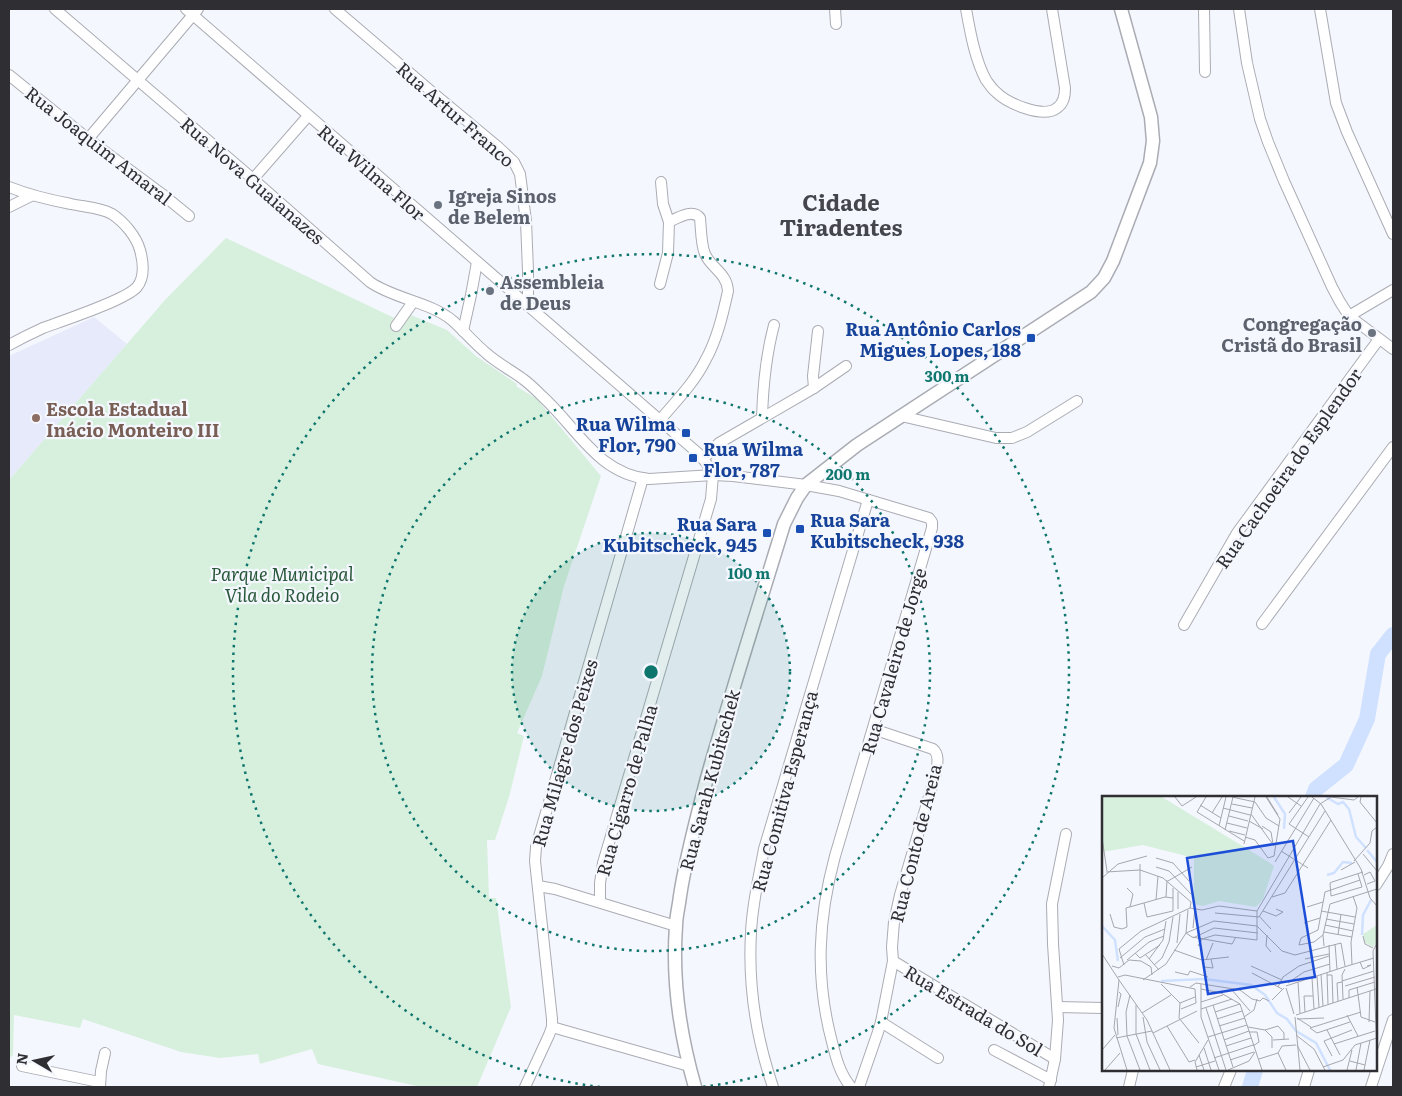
<svg xmlns="http://www.w3.org/2000/svg" width="1402" height="1096" viewBox="0 0 1402 1096" font-family="Literata,serif">
	<style>
		.built { fill: #e6eafa }
		.green { fill: #d7f0dd }
		.lines { fill: none; stroke-linecap: round; stroke-linejoin: round }
		.river { stroke: #cfe1fe; stroke-width: 16 }
		.minor-casing { stroke: #aaacb4; stroke-width: 12 }
		.tertiary-casing { stroke: #aaacb4; stroke-width: 15 }
		.minor { stroke: #fff; stroke-width: 10 }
		.tertiary { stroke: #fff; stroke-width: 12 }
		.ring { fill: none; stroke: #0f766e; stroke-width: 2.5; stroke-dasharray: 2.5 5 }
		.worship-dot { fill: #6b7280; stroke: #f5f7fe; stroke-width: 2 }
		.transit-dot { fill: #1a4fb4; stroke: #f5f7fe; stroke-width: 2 }
		.education-dot { fill: #8d6e63; stroke: #f5f7fe; stroke-width: 2 }
		.labels { text-anchor: middle; dominant-baseline: central; stroke-width: 4.5; stroke-linejoin: round; paint-order: stroke }
		.street-label { font-size: 18px; fill: #2f2f33; stroke: #f5f7fe }
		.worship-label { font-size: 18px; font-weight: bold; fill: #5b616d; stroke: #f5f7fe; text-anchor: start }
		.transit-label { font-size: 18px; font-weight: bold; fill: #164399; stroke: #f5f7fe; text-anchor: end }
		.education-label { font-size: 18px; font-weight: bold; fill: #785e54; stroke: #f5f7fe; text-anchor: start }
		.park-label { font-size: 18px; font-style: italic; fill: #285839; stroke: #f5f7fe }
		.district-label { font-size: 22px; font-weight: bold; fill: #44464c; stroke: #f5f7fe }
		.inset-river { fill: none; stroke: #cfe1fe; stroke-width: 2.5 }
		.inset-road { fill: none; stroke: #a6a7ad; stroke-width: 1 }
		.view { fill: #1d4ed8; fill-opacity: 0.15; stroke: #1d4ed8; stroke-width: 2.5 }
		.inset-edge { fill: none; stroke: #2f2f33; stroke-width: 2.5 }
		.centre { fill: #0f766e; stroke: #f5f7fe; stroke-width: 2.5 }
		.ring-label { font-size: 15px; text-anchor: middle; font-weight: bold; fill: #0f766e; stroke: #f5f7fe; stroke-width: 4.5; stroke-linejoin: round; paint-order: stroke }
	</style>
	<rect width="100%" height="100%" fill="#f5f7fe"/>
	<polygon class="built" points="94,317 127,344 9,480 9,356"/>
	<polygon class="green" points="226,238 405,323 411,315 447,330 476,356 517,384 516,386 537,399 601,476 564,586 542,676 517,733 524,736 509,797 495,840 487,840 489,898 496,898 511,1007 477,1087 421,1087 318,1064 312,1049 260,1064 258,1054 220,1058 181,1052 83,1019 80,1028 14,1015 13,1055 9,1059 9,480 165,300"/>
	<g class="lines">
		<g class="river">
			<polyline points="1313,797 1316,789 1346,765 1367,719 1378,654 1393,635"/>
			<polyline points="1250,1087 1255,1070"/>
		</g>
		<g class="minor-casing">
			<g id="minor">
				<path d="M55 9 253 179 370 282C394 299 431 302 453 321 464 331 474 343 486 353 497 363 511 370 523 379 530 384 537 391 543 397 577 428 598 474 649 479L713 475 733 476 806 485 839 491 929 518 932 522V528L835 856C818 919 815 978 832 1042 836 1058 840 1074 851 1087"/>
				<polyline points="186,9 699,454 707,464 713,475 711,499 603,863 600,883 600,902"/>
				<polyline points="335,9 432,92 497,146 514,162 520,174 526,221 528,271 528,306"/>
				<polyline points="835,9 836,24"/>
				<path d="M966 9C970 31 975 60 986 80 989 84 992 89 996 92 1007 103 1043 119 1057 108 1064 103 1065 96 1065 88L1052 9"/>
				<polyline points="1204,9 1205,72"/>
				<polyline points="1239,9 1247,63 1260,119 1268,142 1284,181 1332,287 1340,302 1349,316 1393,349"/>
				<polyline points="1320,9 1336,103 1347,132 1393,234"/>
				<polyline points="9,75 88,139 162,194 189,216"/>
				<polyline points="88,139 198,9"/>
				<polyline points="253,179 308,116"/>
				<polyline points="661,182 663,204 669,222"/>
				<path d="M9 187C29 195 50 200 71 204 84 207 100 207 112 214 124 222 136 236 140 250 143 261 145 277 137 287 126 300 62 321 43 328 32 333 20 339 9 345"/>
				<polyline points="9,207 31,196"/>
				<path d="M660 284 668 253 669 222C677 218 693 208 700 218 701 228 701 245 705 254 711 268 727 273 728 291 723 314 717 340 705 361 694 383 676 401 660 420"/>
				<polyline points="1349,316 1393,290"/>
				<polyline points="396,326 413,302"/>
				<polyline points="463,331 471,295 477,262"/>
				<polyline points="814,388 813,376 818,331"/>
				<polyline points="901,416 996,438 1012,438 1027,432 1077,401"/>
				<path d="M762 417C763 386 766 355 774 325"/>
				<polyline points="703,459 719,443 814,388 846,366"/>
				<polyline points="1262,624 1393,447"/>
				<polyline points="1184,625 1237,533 1379,339"/>
				<polyline points="1376,885 1388,866 1393,854"/>
				<polyline points="538,886 555,889 676,926"/>
				<polyline points="893,961 1055,1059"/>
				<polyline points="1058,1007 1103,1008"/>
				<polyline points="881,1022 938,1058"/>
				<polyline points="552,1027 689,1066"/>
				<polyline points="994,1050 1051,1080"/>
				<polyline points="22,1066 99,1082"/>
				<polyline points="100,1087 101,1071 105,1053"/>
				<polyline points="525,1087 549,1035 552,1027 552,1019 535,861 536,847 643,478"/>
				<path d="M773 1087C756 1037 748 985 751 933 752 904 759 877 764 849L868 500"/>
				<path d="M859 1087 878 1032 881 1022 893 961 892 947 894 922 900 895 936 773C937 765 940 755 933 749L873 729"/>
				<polyline points="1049,1087 1055,1059 1058,1020 1053,944 1052,904 1066,834"/>
				<polyline points="1129,1087 1133,1070"/>
				<polyline points="1224,1087 1231,1070"/>
				<polyline points="1304,1087 1309,1070"/>
				<polyline points="1371,1087 1393,1020"/>
			</g>
		</g>
		<g class="tertiary-casing">
			<path id="tertiary" d="M695 1087C680 1035 672 980 676 926 676 916 679 906 680 896 686 856 697 817 707 778 731 693 758 609 784 524L797 498 806 485 857 445 1091 292 1104 278 1113 261 1150 163 1153 141 1151 117 1121 9"/>
		</g>
		<use href="#minor" class="minor"/>
		<use href="#tertiary" class="tertiary"/>
	</g>
	<circle cx="651" cy="672" r="139" fill="#0f766e" fill-opacity=".12"/>
	<g class="ring">
		<circle cx="651" cy="672" r="139"/>
		<circle cx="651" cy="672" r="279"/>
		<path d="M600 1087A418 418 0 1 1 702 1087"/>
	</g>
	<g class="worship-dot">
		<circle cx="438" cy="205" r="5"/>
		<circle cx="490" cy="291" r="5"/>
		<circle cx="1372" cy="333" r="5"/>
	</g>
	<g class="transit-dot">
		<rect x="1026" y="333" width="10" height="10" rx="2.5"/>
		<rect x="681" y="428" width="10" height="10" rx="2.5"/>
		<rect x="688" y="453" width="10" height="10" rx="2.5"/>
		<rect x="795" y="524" width="10" height="10" rx="2.5"/>
		<rect x="762" y="528" width="10" height="10" rx="2.5"/>
	</g>
	<circle class="education-dot" cx="36" cy="418" r="5"/>
	<g class="labels">
		<g class="street-label">
			<text transform="translate(456 114) rotate(41)">Rua Artur Franco</text>
			<text transform="translate(99 145) rotate(38)">Rua Joaquim Amaral</text>
			<text transform="translate(372 172) rotate(41)">Rua Wilma Flor</text>
			<text transform="translate(253 180) rotate(41)">Rua Nova Guaianazes</text>
			<text transform="translate(1288 468) rotate(-55)">Rua Cachoeira do Esplendor</text>
			<text transform="translate(893 661) rotate(-74)">Rua Cavaleiro de Jorge</text>
			<text transform="translate(564 753) rotate(-74)">Rua Milagre dos Peixes</text>
			<text transform="translate(709 780) rotate(-75)">Rua Sarah Kubitschek</text>
			<text transform="translate(626 790) rotate(-74)">Rua Cigarro de Palha</text>
			<text transform="translate(784 791) rotate(-75)">Rua Comitiva Esperança</text>
			<text transform="translate(915 843) rotate(-76)">Rua Conto de Areia</text>
			<text transform="translate(974 1010) rotate(31)">Rua Estrada do Sol</text>
		</g>
		<g class="worship-label">
			<text x="448" y="195">Igreja Sinos<tspan x="448" dy="21">de Belem</tspan></text>
			<text x="500" y="281">Assembleia<tspan x="500" dy="21">de Deus</tspan></text>
			<text x="1362" y="323" text-anchor="end">Congregação<tspan x="1362" dy="21">Cristã do Brasil</tspan></text>
		</g>
		<g class="transit-label">
			<text x="1021" y="328">Rua Antônio Carlos<tspan x="1021" dy="21">Migues Lopes, 188</tspan></text>
			<text x="676" y="423">Rua Wilma<tspan x="676" dy="21">Flor, 790</tspan></text>
			<text x="703" y="448" text-anchor="start">Rua Wilma<tspan x="703" dy="21">Flor, 787</tspan></text>
			<text x="810" y="519" text-anchor="start">Rua Sara<tspan x="810" dy="21">Kubitscheck, 938</tspan></text>
			<text x="757" y="523">Rua Sara<tspan x="757" dy="21">Kubitscheck, 945</tspan></text>
		</g>
		<g class="education-label">
			<text x="46" y="408">Escola Estadual<tspan x="46" dy="21">Inácio Monteiro III</tspan></text>
		</g>
		<g class="park-label">
			<text x="282" y="573">Parque Municipal<tspan x="282" dy="21">Vila do Rodeio</tspan></text>
		</g>
		<g class="district-label">
			<text x="841" y="201">Cidade<tspan x="841" dy="25">Tiradentes</tspan></text>
		</g>
	</g>
	<g transform="translate(1102 796)">
		<rect width="275" height="275" fill="#f5f7fe"/>
		<path d="M0 1H60L165 65 172 70 161 103 154 111 117 105 101 110 92 108V62L41 49 0 56ZM275 129V146L271 151 262 146 261 138Z" fill="#d7f0dd"/>
		<path class="inset-river" d="M172 1 183 18 182 33M224 1 236 8 241 6 247 13 254 41 264 52M265 54 275 66M225 79 232 77 241 66 250 67M0 130 13 144 16 165M260 139 261 119 269 104M59 185 102 183 149 189 163 199 175 217 185 223 194 235 214 247 228 274"/>
		<path class="inset-road" d="M73 1 80 10 94 1M104 1 95 16 142 45M130 1 153 6 164 22 177 30M165 1 176 19M186 1 199 10M206 1 187 28 207 41M210 1 219 8 259 73 268 102 275 110M259 1 258 6 275 27M130 8 150 12M98 9 119 22M121 12 148 19M110 17 120 1M187 17 199 1M149 18 172 50M127 20 146 25M147 25 161 33M125 27 145 32M117 30 124 1M160 30 169 36 171 48M123 34 131 1M127 35 143 39M143 41 153 44 166 62 172 60 178 23 164 1M0 42 5 75M142 48 153 1M179 55 206 72M261 58 275 75M54 62 71 67 87 85M252 65 268 47 270 35 275 31M173 66 212 2M54 71 67 75 89 98M239 74 253 66M4 76 38 74 61 82 89 106 88 112M256 78 260 91 229 100 228 87 230 86 261 76M262 79 268 76 273 85 265 88M0 82 16 68 45 60M66 85 90 71M38 90V68M25 92 31 98 28 111M76 96V113M64 101 65 84M170 101 183 97 229 24M54 104 56 80M42 107 45 121 71 115V92M205 111 221 106M86 114 84 137 90 141 130 148 134 141M155 115 218 8 229 1 252 4 256 1M161 115 174 120 181 116 174 113M219 115 253 121M113 117 157 121 223 15M8 118 12 131 20 133 25 131 24 112 63 101 71 102M157 120 169 133M224 123 252 128M202 127 218 122M223 129 251 135M91 132 93 112M222 136 250 141M165 139 164 150 169 156M221 139 212 146 197 149 199 142 216 134 223 96 258 84M236 139 239 118M261 140 263 148 271 152M91 142 112 132 156 137M75 147 78 118M275 147 271 155 275 258M233 148 235 173M227 149 228 176M96 150 100 143 113 139 155 144V115M222 150 221 139 228 108 275 93M72 154 100 164 127 161M33 157 38 162 58 149M0 158 17 184 12 232 25 274M43 158 57 174M18 162 43 141 63 133M47 163 61 144 64 125M203 163 227 158M25 164 47 146 62 140M104 164 111 147M258 166 261 173 269 169 265 170M22 169 17 153 39 135 88 112 100 114 117 110 155 115M52 169 60 162 67 146 71 121M250 169 249 146 255 112 251 100M10 170 17 172 27 164 39 165 49 171 50 179M149 170 180 184M102 171 111 172 109 163M242 171 272 162M73 176 86 179 88 175 106 181M150 177 180 193M225 177 226 208M219 178 221 210M225 179H230L231 207M215 180 217 211M16 181 23 179 93 193 94 207 79 213M210 182 212 213M17 184 45 224 68 274M41 184 64 168 84 137 112 125 155 130 180 155 193 159 239 147 243 170M240 185 272 175M196 186 198 217M186 187 202 176 228 168M59 188 78 207 77 222 97 247M99 188V221L117 274M184 190 242 171M243 190 273 181M88 191 94 187 138 194 150 203 158 205 161 202 167 205M176 191 181 181 197 170 227 160M255 191 259 221 273 226M184 192 192 218M99 193 119 197 138 208 160 274M130 194 148 215M28 199 24 216 25 240 38 274M247 202V194L273 186M241 203 240 179 243 173M170 204 182 192M236 205 235 187 240 186M99 206 121 199M78 207 93 201M34 209V238L48 274M111 209 131 271M16 211 19 198 17 196M104 212 124 274M99 213 130 203M113 216 138 208M203 216 202 200H211M40 217 69 199M194 219 274 193M245 219 256 240M41 221 45 246 58 274M142 221 152 214 155 203M193 221 198 274M15 222 16 239M195 222 209 231M115 223 140 215M195 223 222 222M248 226 215 237 208 232 259 216M267 226 268 195M65 230 87 266 93 264M117 230 143 222M146 231 163 234 170 241V252M163 234 176 230 182 237V243M225 234 238 259M147 236H155L157 246 151 250M51 237 95 215M194 239 212 253 223 274M106 241 145 229M14 242 50 235M122 244 147 235M171 244 187 243M232 248 273 235M195 249 208 274M124 250 149 242M102 252 109 274M0 254 13 239M176 257 180 250 194 249M176 257 184 274M97 259 102 274M230 260 222 245 250 234M112 262 151 249M157 263 176 257M128 264 152 256M248 265 263 269M94 271 113 265M221 271 241 264 253 249 275 242M3 274 18 257M95 274 93 266 106 244M126 274 147 265 153 256M245 274 250 254M254 274 259 247M262 274 268 244"/>
		<path class="view" d="M191 45 213 181 106 198 85 62Z"/>
		<rect width="275" height="275" class="inset-edge"/>
	</g>
	<circle cx="651" cy="672" r="8" class="centre"/>
	<g class="ring-label">
		<text x="947" y="382">300 m</text>
		<text x="848" y="480">200 m</text>
		<text x="749" y="579">100 m</text>
	</g>
	<rect width="1402" height="1096" fill="none" stroke="#2f2f33" stroke-width="20"/>
	<g transform="translate(35 1061) rotate(279)" stroke="#f5f7fe" stroke-width="4" paint-order="stroke">
	<path d="M0-4L9 19L0 12L-9 19Z" fill="#2f2f33"/>
	<text y="-8" font-size="14" font-weight="bold" text-anchor="middle" fill="#2f2f33">N</text>
	</g>
</svg>
